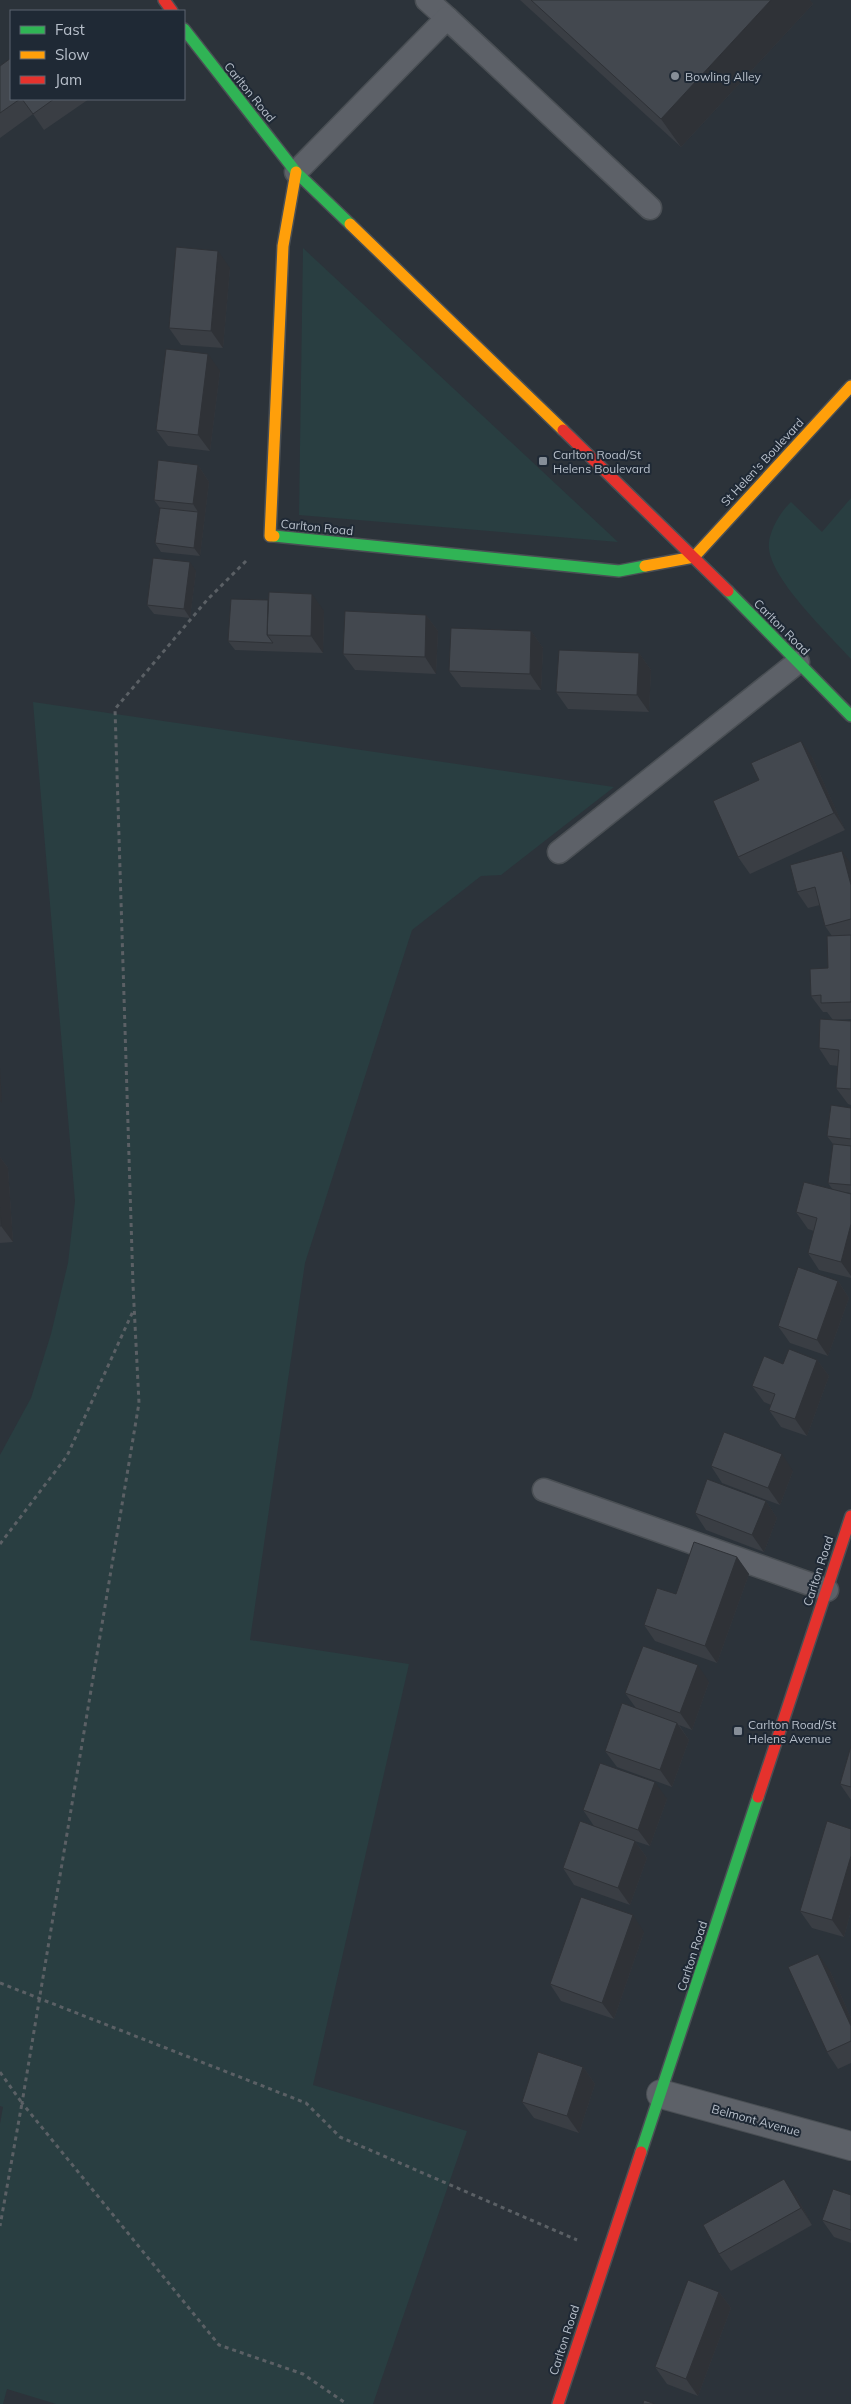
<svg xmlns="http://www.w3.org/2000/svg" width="851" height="2404" viewBox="0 0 851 2404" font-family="Mulish,sans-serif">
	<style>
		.green { fill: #293e41 }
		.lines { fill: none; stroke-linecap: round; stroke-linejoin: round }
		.lane-casing { stroke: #4a4f54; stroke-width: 25 }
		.street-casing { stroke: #4a4f54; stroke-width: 30 }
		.fast-casing { stroke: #4a4f54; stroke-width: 14 }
		.slow-casing { stroke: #4a4f54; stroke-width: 14 }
		.jam-casing { stroke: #4a4f54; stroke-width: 14 }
		.path { stroke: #5b6065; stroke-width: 3; stroke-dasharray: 4 4; stroke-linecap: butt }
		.lane { stroke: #5d6168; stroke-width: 22 }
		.street { stroke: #5d6168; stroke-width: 28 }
		.fast { stroke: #30b455; stroke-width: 11 }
		.slow { stroke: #ff9f0a; stroke-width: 11 }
		.jam { stroke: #e5322d; stroke-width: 11 }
		.wall { fill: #3a3e44 }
		.shaded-wall { fill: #2f3237 }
		.building { fill: #43484f; stroke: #2f3237 }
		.poi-dot { fill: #868e98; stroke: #1f2935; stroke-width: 2 }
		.labels { text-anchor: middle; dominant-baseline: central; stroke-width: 4; stroke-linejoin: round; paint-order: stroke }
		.poi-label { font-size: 12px; fill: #b7bfca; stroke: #1f2935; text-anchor: start }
		.street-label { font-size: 12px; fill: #b7bfca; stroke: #1f2935 }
	</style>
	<rect width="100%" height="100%" fill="#2c333a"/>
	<g class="green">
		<polygon points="303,248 618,542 299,515"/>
		<path d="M851 498V659C829 634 773 582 769 549 767 534 780 512 791 502L822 532Z"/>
		<polygon points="33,702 614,787 501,875 481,876 412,930 305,1263 250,1640 409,1664 313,2085 467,2131 373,2404 56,2404 7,2389 3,2404 0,2404 0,2124 3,2107 0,2106 0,1455 31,1398 51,1334 68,1263 75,1201"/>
	</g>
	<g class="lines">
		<g class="lane-casing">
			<g id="lane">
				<polyline points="427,0 447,18"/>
				<polyline points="296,172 447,18 650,208"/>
				<polyline points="559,852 798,662"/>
				<polyline points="544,1490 827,1590"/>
			</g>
		</g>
		<g class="street-casing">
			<polyline id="street" points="661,2094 851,2146"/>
		</g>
		<g class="fast-casing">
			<g id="fast">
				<polyline points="184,29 296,172 350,224"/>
				<polyline points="274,536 619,571 645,566"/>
				<polyline points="728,591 851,716"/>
				<polyline points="641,2152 758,1797"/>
			</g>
		</g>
		<g class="slow-casing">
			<g id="slow">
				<polyline points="350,224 563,430"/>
				<polyline points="274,536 270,536 283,246 296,172"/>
				<polyline points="645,566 694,557 851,386"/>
			</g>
		</g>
		<g class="jam-casing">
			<g id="jam">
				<polyline points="164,0 172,11"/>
				<polyline points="563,430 728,591"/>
				<polyline points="758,1797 851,1516"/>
				<polyline points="558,2404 641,2152"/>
			</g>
		</g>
		<g class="path">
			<polyline points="246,561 207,600 115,709 133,1285 139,1403 22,2103 219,2345 303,2374 347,2404"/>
			<polyline points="0,1544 67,1456 134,1309"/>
			<polyline points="0,1983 306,2103 340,2137 577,2240"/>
			<polyline points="0,2072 22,2103 0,2226"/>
		</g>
		<use href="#lane" class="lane"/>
		<use href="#street" class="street"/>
		<use href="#fast" class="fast"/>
		<use href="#slow" class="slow"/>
		<use href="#jam" class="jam"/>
	</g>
	<g class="wall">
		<polygon points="520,0 810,0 813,4 681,147"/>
		<polygon points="0,66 11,99 89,99 44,130 33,114 0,138"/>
		<polygon points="230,268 223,348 181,345 169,328"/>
		<polygon points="220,371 210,451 168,446 156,430"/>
		<polygon points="198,465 209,482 200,556 161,552 155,543 160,508 154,500"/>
		<polygon points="196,571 190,618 154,614 147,605"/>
		<polygon points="324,611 323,653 235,650 228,641"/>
		<polygon points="426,615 438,631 436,674 355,670 343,654"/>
		<polygon points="531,631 543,648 541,690 461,687 449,671"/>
		<polygon points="639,653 651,670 649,712 568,709 556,692"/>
		<polygon points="812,757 845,830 750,874 738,857 759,780"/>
		<polygon points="851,864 851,1019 833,1020 827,1012 823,1012 811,996 828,968 832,936 825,926 820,905 808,908 797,892"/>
		<polygon points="851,1021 851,1105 848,1104 836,1088 838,1066 830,1065 819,1048"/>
		<polygon points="851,1108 851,1193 843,1192 851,1194 851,1278 819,1270 808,1253 814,1231 808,1229 796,1212 833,1190 828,1183 833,1144 827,1136"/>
		<polygon points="0,1157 8,1168 13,1242 0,1243"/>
		<polygon points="838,1281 849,1298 828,1356 790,1343 778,1326"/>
		<polygon points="817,1360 829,1376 807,1436 781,1427 769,1410 771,1405 764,1402 752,1386 783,1364"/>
		<polygon points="711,1466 793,1471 780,1505 722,1483"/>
		<polygon points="766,1501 777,1518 764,1552 706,1530 695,1513"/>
		<polygon points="737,1557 749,1574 717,1663 655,1641 644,1625 676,1594"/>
		<polygon points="709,1682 692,1730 679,1725 689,1740 672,1787 617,1767 605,1751 636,1708 625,1693"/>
		<polygon points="851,1746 851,1800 840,1784"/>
		<polygon points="667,1799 650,1846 635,1841 647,1858 630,1905 574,1885 563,1868 594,1826 583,1810"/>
		<polygon points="851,1829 851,1911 844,1937 812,1928 800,1911"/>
		<polygon points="644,1932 614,2019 561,2001 550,1984"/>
		<polygon points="830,1971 851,2018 851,2063 838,2069 827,2052"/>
		<polygon points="583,2067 595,2084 579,2133 534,2118 522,2102"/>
		<polygon points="851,2195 851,2243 834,2237 822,2220"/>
		<polygon points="796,2196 812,2225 731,2271 719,2254"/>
		<polygon points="719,2292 731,2308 698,2396 667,2384 655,2367"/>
	</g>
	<g class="shaded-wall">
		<polygon points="771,0 810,0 813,4 681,147 661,119"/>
		<polygon points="218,251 230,268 223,348 211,331"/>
		<polygon points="208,354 220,371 210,451 198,435"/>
		<polygon points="198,465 209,482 200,556 194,548 198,512 193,504"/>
		<polygon points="190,562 196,571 190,618 184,609"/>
		<polygon points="312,594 324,611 323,653 311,636"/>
		<polygon points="426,615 438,631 436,674 425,657"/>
		<polygon points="531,631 543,648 541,690 530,674"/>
		<polygon points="639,653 651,670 649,712 637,695"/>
		<polygon points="801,741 812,757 845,830 834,813"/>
		<polygon points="842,851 851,864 851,885"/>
		<polygon points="0,1068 2,1103 0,1100"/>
		<polygon points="0,1157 8,1168 13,1242 1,1226 0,1207"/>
		<polygon points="851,1224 851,1276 841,1262"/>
		<polygon points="838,1281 849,1298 828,1356 817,1340"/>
		<polygon points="817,1360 829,1376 807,1436 795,1419"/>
		<polygon points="782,1454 793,1471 780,1505 768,1488"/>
		<polygon points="766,1501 777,1518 764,1552 752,1535"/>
		<polygon points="737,1557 749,1574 717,1663 705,1646"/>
		<polygon points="698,1665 709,1682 692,1730 680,1713"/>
		<polygon points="677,1723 689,1740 672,1787 660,1770"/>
		<polygon points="655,1782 667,1799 650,1846 638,1830"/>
		<polygon points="635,1841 647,1858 630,1905 618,1888"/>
		<polygon points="851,1856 851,1911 844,1937 832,1920"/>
		<polygon points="633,1915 644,1932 614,2019 602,2003"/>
		<polygon points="818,1954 830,1971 851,2018 851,2026"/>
		<polygon points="583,2067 595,2084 579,2133 567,2116"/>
		<polygon points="784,2179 796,2196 812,2225 801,2208"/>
		<polygon points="719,2292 731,2308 698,2396 686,2379"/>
	</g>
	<g class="building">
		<polygon points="531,0 771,0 661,119"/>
		<polygon points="11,58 11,99 20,99 0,113 0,66"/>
		<polygon points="22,99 54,99 33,114"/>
		<polygon points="176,247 218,251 211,331 169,328"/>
		<polygon points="166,349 208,354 198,435 156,430"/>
		<polygon points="158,460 198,465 193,504 154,500"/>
		<polygon points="160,508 198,512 194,548 155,543"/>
		<polygon points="153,558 190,562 184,609 147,605"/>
		<polygon points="269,592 312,594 311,636 267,635"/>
		<polygon points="231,599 268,600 267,635 273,643 228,641"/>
		<polygon points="345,611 426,615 425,657 343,654"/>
		<polygon points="451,628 531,631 530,674 449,671"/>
		<polygon points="559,650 639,653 637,695 556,692"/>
		<polygon points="801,741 834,813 738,857 713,801 759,780 751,763"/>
		<polygon points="842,851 851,885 851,919 825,926 815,887 797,892 790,865"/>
		<polygon points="851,935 851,1002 821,1003 821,995 811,996 810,969 828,968 827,936"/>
		<polygon points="820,1019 851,1021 851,1089 836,1088 839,1050 819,1048"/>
		<polygon points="831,1105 851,1108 851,1139 827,1136"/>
		<polygon points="833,1144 851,1146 851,1185 828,1183"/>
		<polygon points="804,1182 851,1194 851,1224 841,1262 808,1253 817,1218 796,1212"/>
		<polygon points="0,1207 1,1226 0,1226"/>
		<polygon points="798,1267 838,1281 817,1340 778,1326"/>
		<polygon points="789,1349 817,1360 795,1419 769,1410 775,1394 752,1386 764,1356 783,1364"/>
		<polygon points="724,1432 782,1454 768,1488 711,1466"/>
		<polygon points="707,1479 766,1501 752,1535 695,1513"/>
		<polygon points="694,1542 737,1557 705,1646 644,1625 657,1588 676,1594"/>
		<polygon points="643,1646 698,1665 680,1713 625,1693"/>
		<polygon points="622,1703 677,1723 660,1770 605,1751"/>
		<polygon points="851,1746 851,1787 840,1784"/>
		<polygon points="600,1763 655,1782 638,1830 583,1810"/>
		<polygon points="580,1821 635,1841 618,1888 563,1868"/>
		<polygon points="827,1821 851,1829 851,1856 832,1920 800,1911"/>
		<polygon points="581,1897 633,1915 602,2003 550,1984"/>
		<polygon points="818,1954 851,2026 851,2041 827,2052 788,1967"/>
		<polygon points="538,2052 583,2067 567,2116 522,2102"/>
		<polygon points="784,2179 801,2208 719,2254 703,2225"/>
		<polygon points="833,2189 851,2195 851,2230 822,2220"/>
		<polygon points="688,2280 719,2292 686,2379 655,2367"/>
		<polygon points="644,2400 655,2404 643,2404"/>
	</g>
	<g class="poi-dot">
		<circle cx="675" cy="76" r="5"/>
		<rect x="538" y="456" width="10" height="10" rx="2.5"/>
		<rect x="733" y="1726" width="10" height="10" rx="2.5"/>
	</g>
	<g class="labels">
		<g class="poi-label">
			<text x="685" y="76">Bowling Alley</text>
			<text x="553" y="454">Carlton Road/St<tspan x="553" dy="14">Helens Boulevard</tspan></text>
			<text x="748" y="1724">Carlton Road/St<tspan x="748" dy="14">Helens Avenue</tspan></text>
		</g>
		<g class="street-label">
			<text transform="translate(250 92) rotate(51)">Carlton Road</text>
			<text transform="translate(762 462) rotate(-47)">St Helen's Boulevard</text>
			<text transform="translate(317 527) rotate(6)">Carlton Road</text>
			<text transform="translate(782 627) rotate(45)">Carlton Road</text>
			<text transform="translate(818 1571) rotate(-72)">Carlton Road</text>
			<text transform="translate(692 1956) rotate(-72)">Carlton Road</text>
			<text transform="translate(756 2120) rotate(15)">Belmont Avenue</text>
			<text transform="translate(564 2340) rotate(-72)">Carlton Road</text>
		</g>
	</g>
	<rect x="10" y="10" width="175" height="90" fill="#1f2935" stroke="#5c6571"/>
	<rect x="20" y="26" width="25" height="8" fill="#30b455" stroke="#5c6571"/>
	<text x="55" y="35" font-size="15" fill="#b7bfca">Fast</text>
	<rect x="20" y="51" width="25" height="8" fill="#ff9f0a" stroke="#5c6571"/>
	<text x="55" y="60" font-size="15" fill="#b7bfca">Slow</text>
	<rect x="20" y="76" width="25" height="8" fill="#e5322d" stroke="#5c6571"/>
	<text x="55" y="85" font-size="15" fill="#b7bfca">Jam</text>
</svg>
